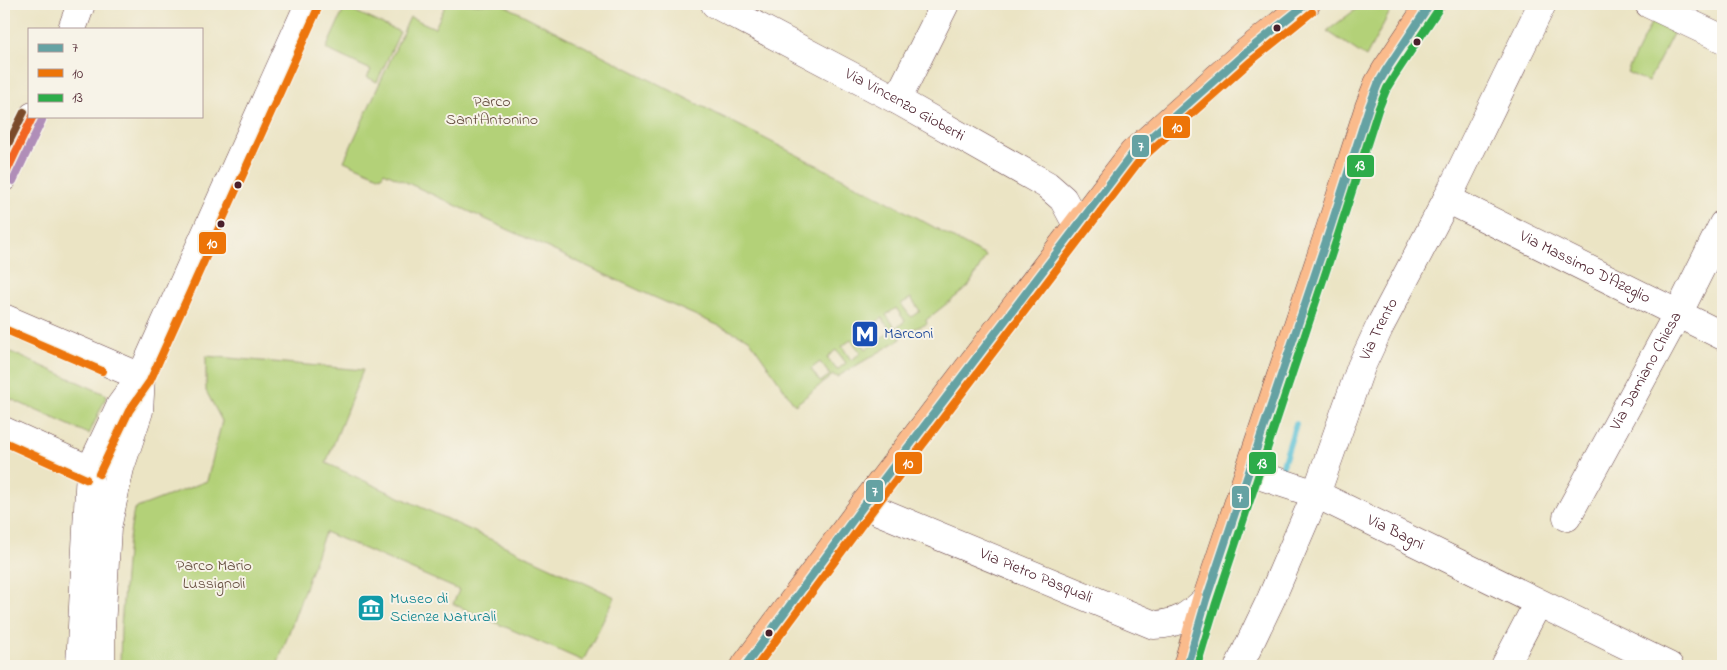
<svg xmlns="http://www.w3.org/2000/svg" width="1727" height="670" viewBox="0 0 1727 670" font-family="'Indie Flower',sans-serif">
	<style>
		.green { fill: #b3d178; stroke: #7e7852; fill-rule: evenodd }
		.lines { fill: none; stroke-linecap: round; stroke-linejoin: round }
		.stream { stroke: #58c0d5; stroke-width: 6 }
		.minor-casing { stroke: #623d42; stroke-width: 29 }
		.major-casing { stroke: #623d42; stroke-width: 29 }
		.minor { stroke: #fff; stroke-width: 28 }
		.major { stroke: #fabb8c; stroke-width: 28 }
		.bus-1-casing { stroke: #f7f3e8; stroke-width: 11 }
		.bus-2-casing { stroke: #f7f3e8; stroke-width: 11 }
		.bus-3-casing { stroke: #f7f3e8; stroke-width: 11 }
		.bus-4-casing { stroke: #f7f3e8; stroke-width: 11 }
		.bus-5-casing { stroke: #f7f3e8; stroke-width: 11 }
		.bus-6-casing { stroke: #f7f3e8; stroke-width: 11 }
		.bus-1 { stroke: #65a2a3; stroke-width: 8 }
		.bus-2 { stroke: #ed7408; stroke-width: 8 }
		.bus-3 { stroke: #2dac4a; stroke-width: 8 }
		.bus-4 { stroke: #f26522; stroke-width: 8 }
		.bus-5 { stroke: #b08eb8; stroke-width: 8 }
		.bus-6 { stroke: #7a4b2a; stroke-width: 8 }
		.bus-dot { fill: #4a1f2b; stroke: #f7f3e8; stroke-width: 2 }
		.labels { text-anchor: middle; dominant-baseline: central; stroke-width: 4; stroke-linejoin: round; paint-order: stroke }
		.park-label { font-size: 16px; fill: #644c3e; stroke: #f7f3e8 }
		.street-label { font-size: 16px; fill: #4a1f2b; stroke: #f7f3e8 }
		.transit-label { font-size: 16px; fill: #164399; stroke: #f7f3e8; text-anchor: start }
		.culture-label { font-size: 16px; fill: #0d838f; stroke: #f7f3e8; text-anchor: start }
		.line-badge { stroke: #f7f3e8; stroke-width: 2 }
		.badge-label { font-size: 14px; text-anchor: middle; font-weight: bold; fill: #fff }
	</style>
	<rect width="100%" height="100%" fill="#f7f3e8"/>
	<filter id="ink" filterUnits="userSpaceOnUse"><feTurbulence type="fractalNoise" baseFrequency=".02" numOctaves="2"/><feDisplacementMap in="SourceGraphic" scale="10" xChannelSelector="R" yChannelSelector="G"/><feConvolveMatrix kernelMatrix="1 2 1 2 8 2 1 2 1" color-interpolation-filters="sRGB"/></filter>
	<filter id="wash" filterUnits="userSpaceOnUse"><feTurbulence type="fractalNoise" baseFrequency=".0096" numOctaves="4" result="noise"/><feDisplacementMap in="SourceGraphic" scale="20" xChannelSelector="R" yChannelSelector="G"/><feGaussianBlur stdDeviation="1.12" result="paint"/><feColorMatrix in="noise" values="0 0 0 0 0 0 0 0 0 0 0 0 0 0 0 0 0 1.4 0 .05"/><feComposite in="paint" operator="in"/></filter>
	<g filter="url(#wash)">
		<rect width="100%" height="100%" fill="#ebe4c4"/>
		<g class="green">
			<path d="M446 4H502L883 199 986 256 968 287 926 320 927 324 899 334 901 339 837 377 833 375 795 405 749 339 647 294 384 172 381 177 344 161 410 17 435 28ZM911 298 920 311 911 317 901 304ZM896 308 905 321 896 328 886 315ZM882 318 891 331 880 339 871 326ZM866 329 875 342 866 349 856 336ZM851 340 861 353 851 360 842 346ZM836 350 846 363 837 370 827 357ZM820 362 830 375 820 382 811 369Z"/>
			<polygon points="1363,4 1394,4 1366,57 1327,31"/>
			<polygon points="345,7 400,32 377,82 367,77 371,70 326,49"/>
			<polygon points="1652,21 1674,32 1648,82 1627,72"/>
			<polygon points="4,349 107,395 89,434 4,396"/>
			<polygon points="206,356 363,370 326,463 615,597 583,661 453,604 459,590 325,532 277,666 120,666 121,626 127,551 134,509 207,481 222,421 206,391"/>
		</g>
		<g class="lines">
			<polyline class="stream" points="1282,468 1296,424"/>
		</g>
	</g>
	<g filter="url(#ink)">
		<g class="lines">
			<g class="minor-casing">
				<g id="minor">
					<path id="s1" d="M715 4 897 100 1047 185 1063 199 1077 225"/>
					<polyline points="1649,4 1723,39"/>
					<polyline points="72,29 81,4"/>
					<polyline points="897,100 945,4"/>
					<polyline points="4,177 33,116"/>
					<path id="s2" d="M1447 199 1723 336"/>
					<polyline points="4,318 141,377"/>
					<polyline points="4,431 90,470"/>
					<path id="s3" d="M1249 472 1316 494 1669 666"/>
					<path id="s4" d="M864 505 1154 625C1179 624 1188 616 1206 600"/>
					<path id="s5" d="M1567 517 1685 300 1723 224"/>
					<polyline points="80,666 90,470 120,406 141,377 309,4"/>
					<polyline points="101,666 101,627 107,528 120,468 139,411 141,377"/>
					<path id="s6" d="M1239 666 1271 599 1316 494 1361 367 1380 326 1447 199 1542 4"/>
					<polyline points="1505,666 1538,603"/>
				</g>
			</g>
			<g class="major-casing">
				<g id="major">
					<polyline points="745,666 864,505 1133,153 1245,53 1306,4"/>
					<polyline points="1187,666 1206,600 1328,235 1369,107 1378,84 1386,70 1430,4"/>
				</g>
			</g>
			<use href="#minor" class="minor"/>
			<use href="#major" class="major"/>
			<g class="bus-1-casing">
				<g id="bus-1">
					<polyline points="745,666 864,505 1133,153 1245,53 1306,4"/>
					<polyline points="1187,666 1206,600 1328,235 1369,107 1378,84 1386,70 1430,4"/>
				</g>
			</g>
			<g class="bus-2-casing">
				<g id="bus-2">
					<polyline points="4,329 102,371"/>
					<polyline points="4,442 86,479"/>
					<polyline points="99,474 129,411 150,381 318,8"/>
					<polyline points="757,666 872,511 1140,160 1251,61 1312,12"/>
				</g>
			</g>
			<g class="bus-3-casing">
				<polyline id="bus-3" points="1197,666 1216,603 1337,238 1378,110 1387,88 1395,75 1438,10"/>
			</g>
			<g class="bus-4-casing">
				<polyline id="bus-4" points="4,177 33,116"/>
			</g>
			<g class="bus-5-casing">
				<polyline id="bus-5" points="13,181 42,120"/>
			</g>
			<g class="bus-6-casing">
				<polyline id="bus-6" points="4,152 24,112"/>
			</g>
			<use href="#bus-1" class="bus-1"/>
			<use href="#bus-2" class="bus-2"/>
			<use href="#bus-3" class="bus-3"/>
			<use href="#bus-4" class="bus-4"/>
			<use href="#bus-5" class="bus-5"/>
			<use href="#bus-6" class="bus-6"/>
		</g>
	</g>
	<defs>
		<g id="metro-square" transform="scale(1.4375)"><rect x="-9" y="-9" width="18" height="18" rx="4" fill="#1a4fb4" stroke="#f7f3e8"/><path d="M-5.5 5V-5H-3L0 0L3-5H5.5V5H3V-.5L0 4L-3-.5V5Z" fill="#fff"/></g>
		<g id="museum-square" transform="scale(1.4375)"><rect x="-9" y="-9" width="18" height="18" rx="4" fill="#0f9aa8" stroke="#f7f3e8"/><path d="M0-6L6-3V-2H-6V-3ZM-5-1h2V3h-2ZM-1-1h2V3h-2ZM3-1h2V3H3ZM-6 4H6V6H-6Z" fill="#fff"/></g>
	</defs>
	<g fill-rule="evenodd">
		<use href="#metro-square" x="865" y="334"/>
		<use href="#museum-square" x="371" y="608"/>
	</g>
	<g class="bus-dot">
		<circle cx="1277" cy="28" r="4.5"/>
		<circle cx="1417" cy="42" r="4.5"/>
		<circle cx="238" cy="185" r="4.5"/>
		<circle cx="221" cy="224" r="4.5"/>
		<circle cx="769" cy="633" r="4.5"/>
	</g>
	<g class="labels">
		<g class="park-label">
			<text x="492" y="102">Parco<tspan x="492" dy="18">Sant'Antonino</tspan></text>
			<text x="214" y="566">Parco Mario<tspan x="214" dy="18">Lussignoli</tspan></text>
		</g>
		<g class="street-label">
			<text stroke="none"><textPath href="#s1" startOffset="215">Via Vincenzo Gioberti</textPath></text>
			<text stroke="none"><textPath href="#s2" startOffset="154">Via Massimo D'Azeglio</textPath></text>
			<text stroke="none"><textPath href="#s6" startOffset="365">Via Trento</textPath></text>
			<text stroke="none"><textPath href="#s5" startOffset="166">Via Damiano Chiesa</textPath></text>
			<text stroke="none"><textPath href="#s3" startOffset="159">Via Bagni</textPath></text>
			<text stroke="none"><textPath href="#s4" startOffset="186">Via Pietro Pasquali</textPath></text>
		</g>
		<g class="transit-label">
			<text x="884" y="334">Marconi</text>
		</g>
		<g class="culture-label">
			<text x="390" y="599">Museo di<tspan x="390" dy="18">Scienze Naturali</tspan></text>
		</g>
	</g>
	<g class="line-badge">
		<rect x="1162" y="115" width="29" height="24" rx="5" fill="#ed7408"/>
		<rect x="1131" y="134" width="19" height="24" rx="5" fill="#65a2a3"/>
		<rect x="1346" y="154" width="29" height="24" rx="5" fill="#2dac4a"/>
		<rect x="198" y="231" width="29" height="24" rx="5" fill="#ed7408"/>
		<rect x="1248" y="451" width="29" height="24" rx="5" fill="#2dac4a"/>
		<rect x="894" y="451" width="29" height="24" rx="5" fill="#ed7408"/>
		<rect x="865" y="479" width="19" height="24" rx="5" fill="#65a2a3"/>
		<rect x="1231" y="485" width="19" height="24" rx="5" fill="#65a2a3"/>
	</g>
	<g class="badge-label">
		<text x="1177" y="132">10</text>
		<text x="1141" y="151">7</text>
		<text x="1360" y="170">13</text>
		<text x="212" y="248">10</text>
		<text x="1262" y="468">13</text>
		<text x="908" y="468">10</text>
		<text x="875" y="496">7</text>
		<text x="1240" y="502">7</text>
	</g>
	<rect width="1727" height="670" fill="none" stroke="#f7f3e8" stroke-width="20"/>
	<rect x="28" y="28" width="175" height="90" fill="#f7f3e8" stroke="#b29e9c"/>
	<rect x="38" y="44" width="25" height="8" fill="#65a2a3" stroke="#b29e9c"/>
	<text x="72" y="52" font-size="15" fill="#4a1f2b">7</text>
	<rect x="38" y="69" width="25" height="8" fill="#ed7408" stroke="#b29e9c"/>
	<text x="72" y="78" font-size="15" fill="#4a1f2b">10</text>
	<rect x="38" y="94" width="25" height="8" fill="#2dac4a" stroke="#b29e9c"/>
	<text x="72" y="102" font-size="15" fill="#4a1f2b">13</text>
</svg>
